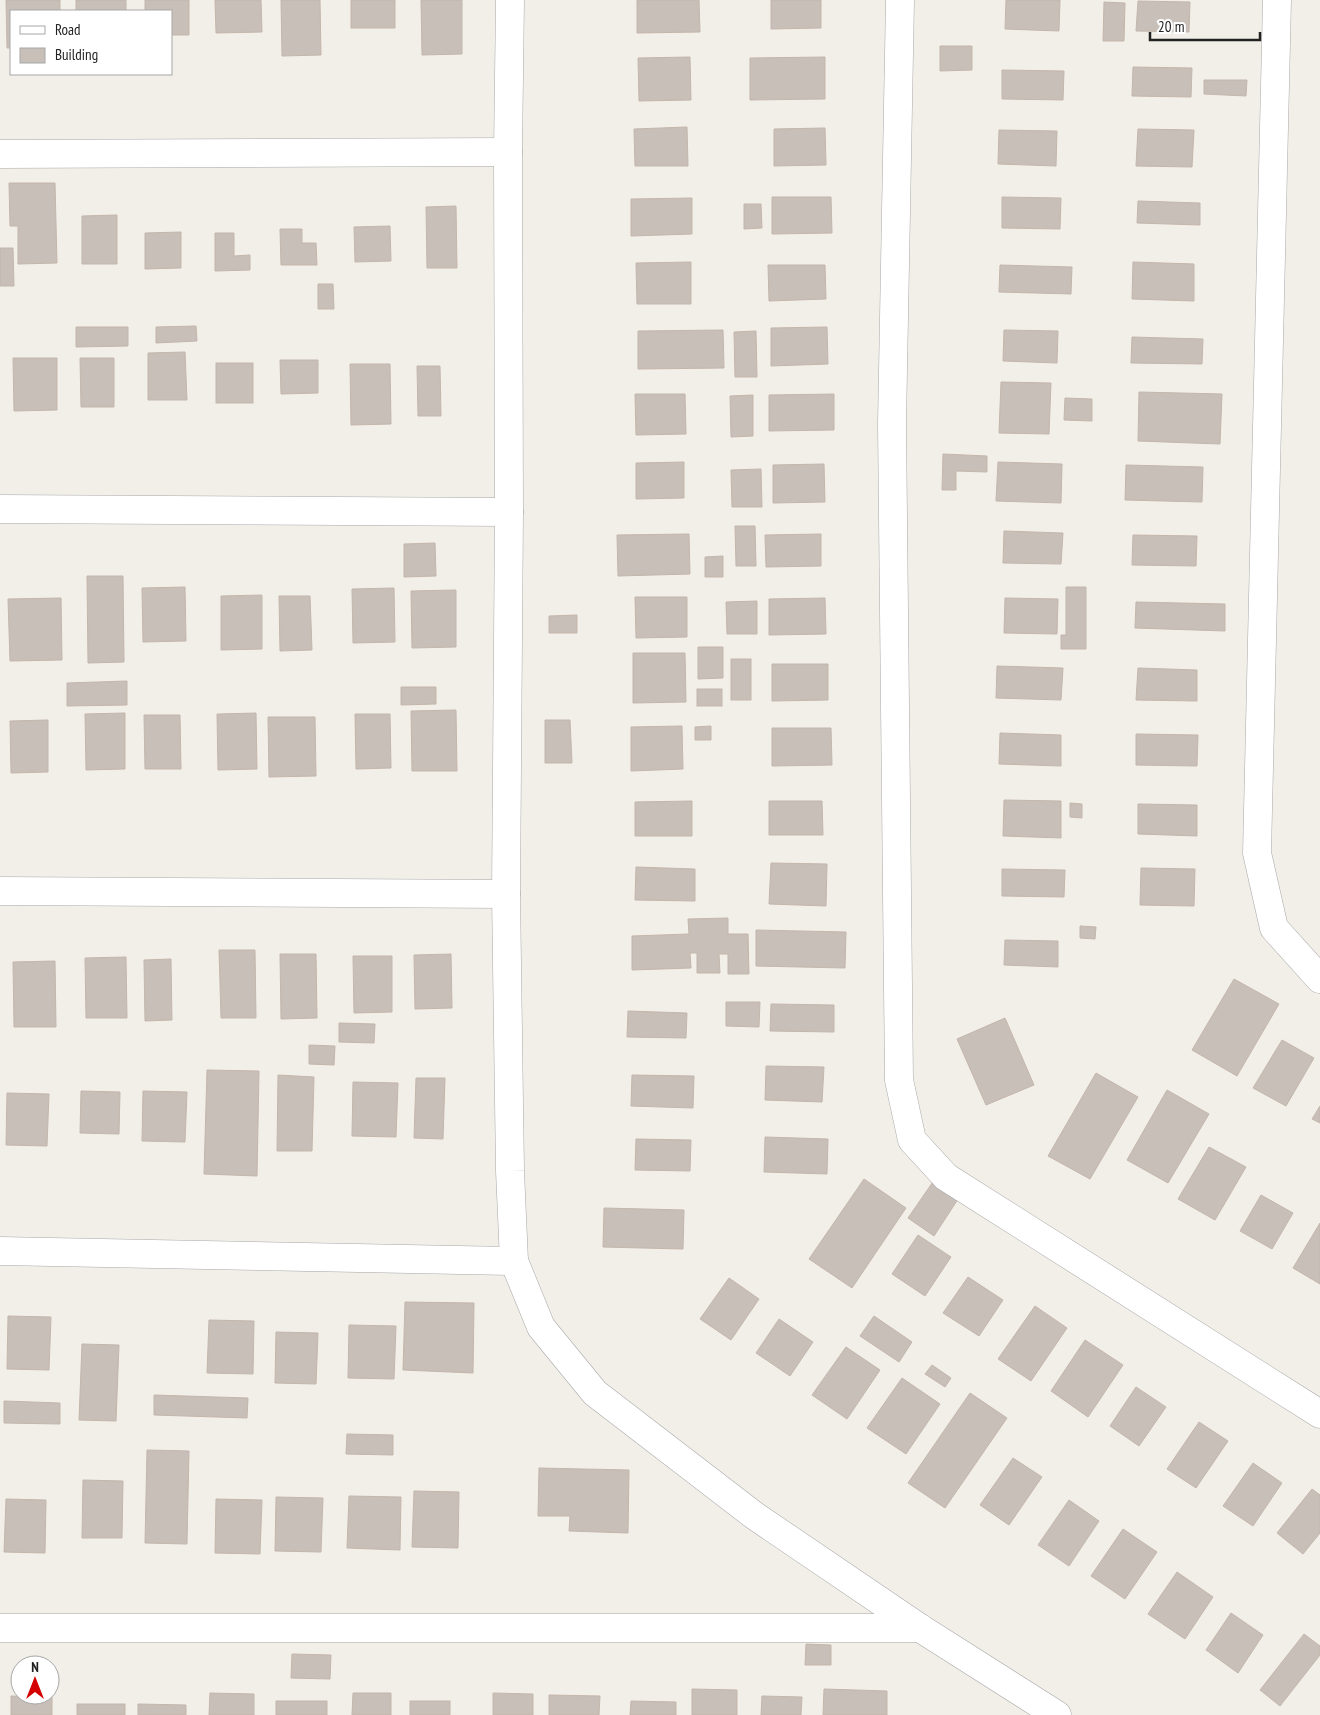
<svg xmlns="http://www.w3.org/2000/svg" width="1320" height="1715" viewBox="0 0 1320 1715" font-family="'PT Sans Narrow',sans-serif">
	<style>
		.building { fill: #c7bfb8; stroke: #c4b6ab }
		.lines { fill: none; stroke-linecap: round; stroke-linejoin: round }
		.street-casing { stroke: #a9a9a9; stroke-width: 29 }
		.street { stroke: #fff; stroke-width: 28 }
	</style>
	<rect width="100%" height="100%" fill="#f2efe9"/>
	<g class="building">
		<polygon points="6,0 60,0 60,11 11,11 11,48 7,48"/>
		<rect x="76" y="0" width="50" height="11"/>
		<polygon points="145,0 189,0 189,35 171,35 171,11 145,11"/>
		<polygon points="215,0 261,0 262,32 216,33"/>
		<polygon points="281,0 320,0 321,55 282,56"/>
		<rect x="351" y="0" width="44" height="28"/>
		<polygon points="421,0 462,0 462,54 422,55"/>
		<polygon points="637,0 699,0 700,32 637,33"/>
		<polygon points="771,0 821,0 821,28 771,29"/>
		<polygon points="1006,0 1060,0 1059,31 1005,29"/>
		<polygon points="1138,1 1190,2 1189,32 1136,31"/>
		<polygon points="1104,2 1125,3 1124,41 1103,41"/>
		<polygon points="940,46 972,46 972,70 940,71"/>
		<polygon points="690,57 691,100 639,101 638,58"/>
		<polygon points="825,57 825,99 750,100 750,58"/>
		<polygon points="1133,67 1192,68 1191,97 1132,96"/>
		<polygon points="1002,70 1064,71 1063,100 1002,99"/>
		<polygon points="1204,80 1247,80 1246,96 1204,94"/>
		<polygon points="687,127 688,166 635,166 634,129"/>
		<polygon points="825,128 826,165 774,166 774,129"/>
		<polygon points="1138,129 1194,130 1192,167 1136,166"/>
		<polygon points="999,130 1057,131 1056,166 998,164"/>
		<polygon points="9,183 55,183 57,263 18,264 18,226 10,226"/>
		<polygon points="772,197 831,197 832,233 772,234"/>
		<polygon points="1002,197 1061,198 1060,229 1002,228"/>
		<polygon points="692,198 692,234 631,236 631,199"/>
		<polygon points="1138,201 1200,203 1200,225 1137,223"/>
		<polygon points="744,204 761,204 762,228 744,229"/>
		<polygon points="456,206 457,268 427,268 426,207"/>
		<polygon points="117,215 117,264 82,264 82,216"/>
		<polygon points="390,226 391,261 355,262 354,227"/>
		<polygon points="280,229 302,229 302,243 316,243 317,265 281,265"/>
		<polygon points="181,232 181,268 145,269 145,233"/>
		<polygon points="215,233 234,233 234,256 250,255 250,270 215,271"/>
		<polygon points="0,248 13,248 14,286 0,286"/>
		<polygon points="691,262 691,304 637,304 636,263"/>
		<polygon points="1133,262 1194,264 1194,301 1132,299"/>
		<polygon points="768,265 825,265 826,299 769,301"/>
		<polygon points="1000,265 1072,267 1071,294 999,292"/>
		<polygon points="318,284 333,284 334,309 318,309"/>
		<polygon points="196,326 197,341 156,343 156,327"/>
		<polygon points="76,327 128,327 128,346 76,347"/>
		<polygon points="827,327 828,364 771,366 771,328"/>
		<polygon points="723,330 724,368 638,369 638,331"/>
		<polygon points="1004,330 1058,331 1057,363 1003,361"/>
		<polygon points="756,331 757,377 735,377 734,332"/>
		<polygon points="1132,337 1203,339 1202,364 1131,363"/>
		<polygon points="185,352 187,400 148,400 148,353"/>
		<polygon points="13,358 57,358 57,410 14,411"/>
		<polygon points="80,358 114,358 114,407 81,407"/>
		<polygon points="280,360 318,360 318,393 281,394"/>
		<rect x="216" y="363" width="37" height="40"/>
		<polygon points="350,364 390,364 391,424 351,425"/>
		<polygon points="417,366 440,366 441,416 418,416"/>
		<polygon points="1001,382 1051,383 1049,434 999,433"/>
		<polygon points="1139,392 1222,394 1220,444 1138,441"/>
		<polygon points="635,394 685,394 686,434 636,435"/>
		<polygon points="834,394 834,430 769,431 769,395"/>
		<polygon points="753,395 753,436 731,437 730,396"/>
		<polygon points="1065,398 1092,399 1092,421 1064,420"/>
		<polygon points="943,454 987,456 987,472 956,471 956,490 942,490"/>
		<polygon points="684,462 684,498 636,499 636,463"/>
		<polygon points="998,462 1062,464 1061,503 996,501"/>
		<polygon points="824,464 825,502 773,503 773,465"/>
		<polygon points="1126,465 1203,467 1202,502 1125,500"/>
		<polygon points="761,469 762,507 732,507 731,470"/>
		<polygon points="735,526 755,526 756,566 736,566"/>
		<polygon points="1004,531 1063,533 1061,564 1003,563"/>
		<polygon points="689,534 690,574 618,576 617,535"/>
		<polygon points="821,534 821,566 766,567 765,535"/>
		<polygon points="1133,535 1197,536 1196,566 1132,565"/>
		<polygon points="435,543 436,576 404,577 404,544"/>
		<polygon points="723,556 723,577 705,577 705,557"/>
		<polygon points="87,576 123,576 124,662 88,663"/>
		<polygon points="185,587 186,641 143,642 142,588"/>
		<polygon points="1066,587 1086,587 1086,649 1061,649 1061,635 1066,635"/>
		<polygon points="394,588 395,642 353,643 352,589"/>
		<polygon points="456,590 456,647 412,648 411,591"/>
		<polygon points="262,595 262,649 221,650 221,596"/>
		<polygon points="279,596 310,596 312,650 280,651"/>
		<polygon points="635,597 687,597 687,637 636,638"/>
		<polygon points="61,598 62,660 10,661 8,599"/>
		<polygon points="825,598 826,634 769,635 769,599"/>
		<polygon points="1005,598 1058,599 1057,634 1004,633"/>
		<polygon points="757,601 757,634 727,634 726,602"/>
		<polygon points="1136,602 1225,604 1225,631 1135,628"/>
		<polygon points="577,615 577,633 549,633 549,616"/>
		<polygon points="698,647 723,647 723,678 698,679"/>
		<polygon points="633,653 685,653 686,702 633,703"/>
		<rect x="731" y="659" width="20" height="41"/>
		<polygon points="772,664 828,664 828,700 772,701"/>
		<polygon points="997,666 1063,668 1061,700 996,698"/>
		<polygon points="1138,668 1197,670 1197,701 1136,700"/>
		<polygon points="127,681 127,705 67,706 67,683"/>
		<polygon points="401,687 436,687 436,704 401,705"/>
		<rect x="697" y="689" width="25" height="17"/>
		<polygon points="456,710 457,771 412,771 411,711"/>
		<polygon points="125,713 125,769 86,770 85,714"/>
		<polygon points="256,713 257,769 218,770 217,714"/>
		<polygon points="355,714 390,714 391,768 356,769"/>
		<polygon points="144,715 180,715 181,769 145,769"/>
		<polygon points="268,717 315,717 316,776 269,777"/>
		<polygon points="48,720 48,772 11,773 10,721"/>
		<polygon points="545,720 570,720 572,763 545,763"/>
		<polygon points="682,726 683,769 631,771 631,727"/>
		<polygon points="711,726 711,740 695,740 695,727"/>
		<polygon points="772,728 831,728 832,765 772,766"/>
		<polygon points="1000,733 1061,735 1061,766 999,764"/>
		<polygon points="1136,734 1198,735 1197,766 1136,765"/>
		<polygon points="1004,800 1061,801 1061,838 1003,836"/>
		<polygon points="692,801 692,836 635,836 635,802"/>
		<polygon points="769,801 822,801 823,835 769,835"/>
		<polygon points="1070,803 1082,804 1082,818 1070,817"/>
		<polygon points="1138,804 1197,805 1197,836 1138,834"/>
		<polygon points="771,863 827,864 826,906 769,904"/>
		<polygon points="636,867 695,869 695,901 635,900"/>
		<polygon points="1141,868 1195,869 1194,906 1140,905"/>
		<polygon points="1002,869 1065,870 1064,897 1002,896"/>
		<polygon points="728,918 728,934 748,934 749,974 728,974 728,954 719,954 720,973 697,973 697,953 690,953 691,968 632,970 632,936 689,934 688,919"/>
		<polygon points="1080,926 1096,927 1095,939 1080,938"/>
		<polygon points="756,930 846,932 845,968 756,966"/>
		<polygon points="1005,940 1058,941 1058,967 1004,965"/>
		<polygon points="219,950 255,950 256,1018 221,1018"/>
		<polygon points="280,954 316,954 317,1018 281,1019"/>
		<polygon points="451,954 452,1008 415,1009 414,955"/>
		<polygon points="353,956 392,956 392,1012 354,1013"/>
		<polygon points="126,957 127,1018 86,1018 85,958"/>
		<polygon points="171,959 172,1020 145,1021 144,960"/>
		<polygon points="55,961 56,1027 14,1027 13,962"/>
		<polygon points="1234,979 1279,1004 1237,1076 1192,1050"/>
		<polygon points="726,1002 760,1002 759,1027 726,1026"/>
		<polygon points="771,1004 834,1005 834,1032 770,1031"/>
		<polygon points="628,1011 687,1013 686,1038 627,1037"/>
		<polygon points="1005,1018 1034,1085 986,1105 957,1039"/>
		<polygon points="339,1023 375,1024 374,1043 339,1042"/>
		<polygon points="1282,1040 1314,1058 1286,1106 1253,1088"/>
		<polygon points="309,1045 335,1046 334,1065 309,1064"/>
		<polygon points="766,1066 824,1067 822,1102 765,1100"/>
		<polygon points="207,1070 259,1071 257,1176 204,1174"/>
		<polygon points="1096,1073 1138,1097 1090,1179 1048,1156"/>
		<polygon points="278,1075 314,1077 312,1151 277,1151"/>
		<polygon points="632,1075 694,1076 693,1108 631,1106"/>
		<polygon points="416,1078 445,1078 443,1139 414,1138"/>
		<polygon points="353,1082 398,1083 396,1137 352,1136"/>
		<polygon points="1167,1090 1209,1114 1168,1183 1127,1160"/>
		<polygon points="81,1091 120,1092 119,1134 80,1133"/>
		<polygon points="143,1091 187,1092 185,1142 142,1141"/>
		<polygon points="7,1093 49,1094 47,1146 6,1145"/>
		<polygon points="1320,1106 1320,1123 1312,1119"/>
		<polygon points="765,1137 828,1139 827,1174 764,1172"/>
		<polygon points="636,1139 691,1140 690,1171 635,1170"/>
		<polygon points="1209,1147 1246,1167 1215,1220 1178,1199"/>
		<polygon points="937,1176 962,1193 934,1236 908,1218"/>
		<polygon points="864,1179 906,1208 852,1288 809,1259"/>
		<polygon points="1261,1195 1293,1213 1272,1249 1240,1231"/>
		<polygon points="604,1208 684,1210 683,1249 603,1247"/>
		<polygon points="1320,1223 1320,1284 1293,1268"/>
		<polygon points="918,1235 951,1257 925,1296 892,1274"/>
		<polygon points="968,1277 1003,1300 979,1336 943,1313"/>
		<polygon points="729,1278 759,1299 731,1340 700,1319"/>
		<polygon points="405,1302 474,1303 473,1373 403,1370"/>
		<polygon points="1035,1306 1067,1328 1031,1381 998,1359"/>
		<polygon points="8,1316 51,1317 49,1370 7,1369"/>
		<polygon points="874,1316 912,1342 899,1362 860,1336"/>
		<polygon points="779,1319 813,1342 790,1376 756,1353"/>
		<polygon points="209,1320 254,1321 253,1374 207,1373"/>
		<polygon points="349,1325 396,1326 394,1379 348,1378"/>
		<polygon points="276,1332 318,1333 316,1384 275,1383"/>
		<polygon points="1085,1340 1123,1365 1088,1417 1051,1391"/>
		<polygon points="82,1344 119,1345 116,1421 79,1420"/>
		<polygon points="846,1347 880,1370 847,1419 812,1395"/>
		<polygon points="932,1365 951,1378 945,1387 925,1374"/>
		<polygon points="902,1378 940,1404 906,1454 867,1428"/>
		<polygon points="1136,1387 1166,1407 1139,1446 1110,1426"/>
		<polygon points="970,1393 1007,1418 945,1508 908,1483"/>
		<polygon points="154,1395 248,1398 247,1418 154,1415"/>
		<polygon points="4,1401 60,1403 60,1424 4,1423"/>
		<polygon points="1199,1422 1228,1441 1196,1488 1167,1469"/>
		<polygon points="347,1434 393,1435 393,1455 346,1454"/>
		<polygon points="147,1450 189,1451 187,1544 145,1543"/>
		<polygon points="1013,1458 1042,1477 1009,1525 980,1505"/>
		<polygon points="1253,1463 1282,1483 1253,1526 1223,1506"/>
		<polygon points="539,1468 629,1470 628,1533 569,1531 570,1516 538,1516"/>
		<polygon points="83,1480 123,1481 122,1538 82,1538"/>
		<polygon points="1312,1489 1320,1495 1320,1533 1303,1554 1277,1533"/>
		<polygon points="414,1491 459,1492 458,1548 412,1547"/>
		<polygon points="349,1496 401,1497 400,1550 347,1548"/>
		<polygon points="276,1497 323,1498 321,1552 275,1551"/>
		<polygon points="6,1499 46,1500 45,1553 4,1552"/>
		<polygon points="216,1499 262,1500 260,1554 215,1553"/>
		<polygon points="1069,1500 1099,1521 1069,1566 1038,1545"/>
		<polygon points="1123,1529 1157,1552 1125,1599 1091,1576"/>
		<polygon points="1177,1572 1213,1597 1185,1639 1148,1614"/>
		<polygon points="1231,1613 1263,1635 1238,1673 1206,1650"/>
		<polygon points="1304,1634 1320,1646 1320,1655 1280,1706 1260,1690"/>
		<polygon points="806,1644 831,1645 831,1665 805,1665"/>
		<polygon points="292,1654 331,1655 330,1679 291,1678"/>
		<polygon points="692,1689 737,1690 737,1715 692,1715"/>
		<polygon points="824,1689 887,1691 887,1715 823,1715"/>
		<polygon points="210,1693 254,1694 254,1715 209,1715"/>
		<polygon points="353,1693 391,1693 391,1715 352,1715"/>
		<polygon points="493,1693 533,1694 533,1715 493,1715"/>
		<polygon points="549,1695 600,1696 599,1715 549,1715"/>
		<polygon points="11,1696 52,1697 52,1715 11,1715"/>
		<polygon points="762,1696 802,1697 801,1715 761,1715"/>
		<rect x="276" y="1701" width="51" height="14"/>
		<rect x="410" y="1701" width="40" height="14"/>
		<polygon points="631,1701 676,1702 676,1715 630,1715"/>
		<rect x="77" y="1704" width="48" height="11"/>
		<polygon points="138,1704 186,1705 186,1715 138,1715"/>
	</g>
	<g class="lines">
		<g class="street-casing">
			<g id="street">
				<polyline points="510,0 508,152 509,512 506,894 510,1171 514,1261 541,1327 595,1393 755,1516 920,1628 1057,1715"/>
				<polyline points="900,0 892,424 899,1080 912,1140 946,1177 1320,1414"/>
				<polyline points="1277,0 1257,853 1274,928 1320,979"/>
				<polyline points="0,154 508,152"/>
				<polyline points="0,509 509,512"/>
				<polyline points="0,891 506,894"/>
				<polyline points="0,1251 514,1261"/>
				<polyline points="0,1628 920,1628"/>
			</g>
		</g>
		<use href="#street" class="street"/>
	</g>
	<rect x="10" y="10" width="162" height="65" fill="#ffffff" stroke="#a7a7a7"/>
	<rect x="20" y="26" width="25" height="8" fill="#ffffff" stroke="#a7a7a7"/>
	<text x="55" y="35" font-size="15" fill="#222222">Road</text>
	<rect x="20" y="48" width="25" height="15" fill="#c7bfb8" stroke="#a7a7a7"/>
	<text x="55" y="60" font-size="15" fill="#222222">Building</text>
	<g transform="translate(35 1680)"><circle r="24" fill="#ffffff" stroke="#a7a7a7"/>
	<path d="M0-4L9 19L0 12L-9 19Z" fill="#d40000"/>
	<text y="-8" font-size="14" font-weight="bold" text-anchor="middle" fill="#222222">N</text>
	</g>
	<path d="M1150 32v8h110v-8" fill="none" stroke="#222222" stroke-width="2.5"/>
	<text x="1158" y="32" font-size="15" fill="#222222" stroke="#ffffff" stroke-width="4" paint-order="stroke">20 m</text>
</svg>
